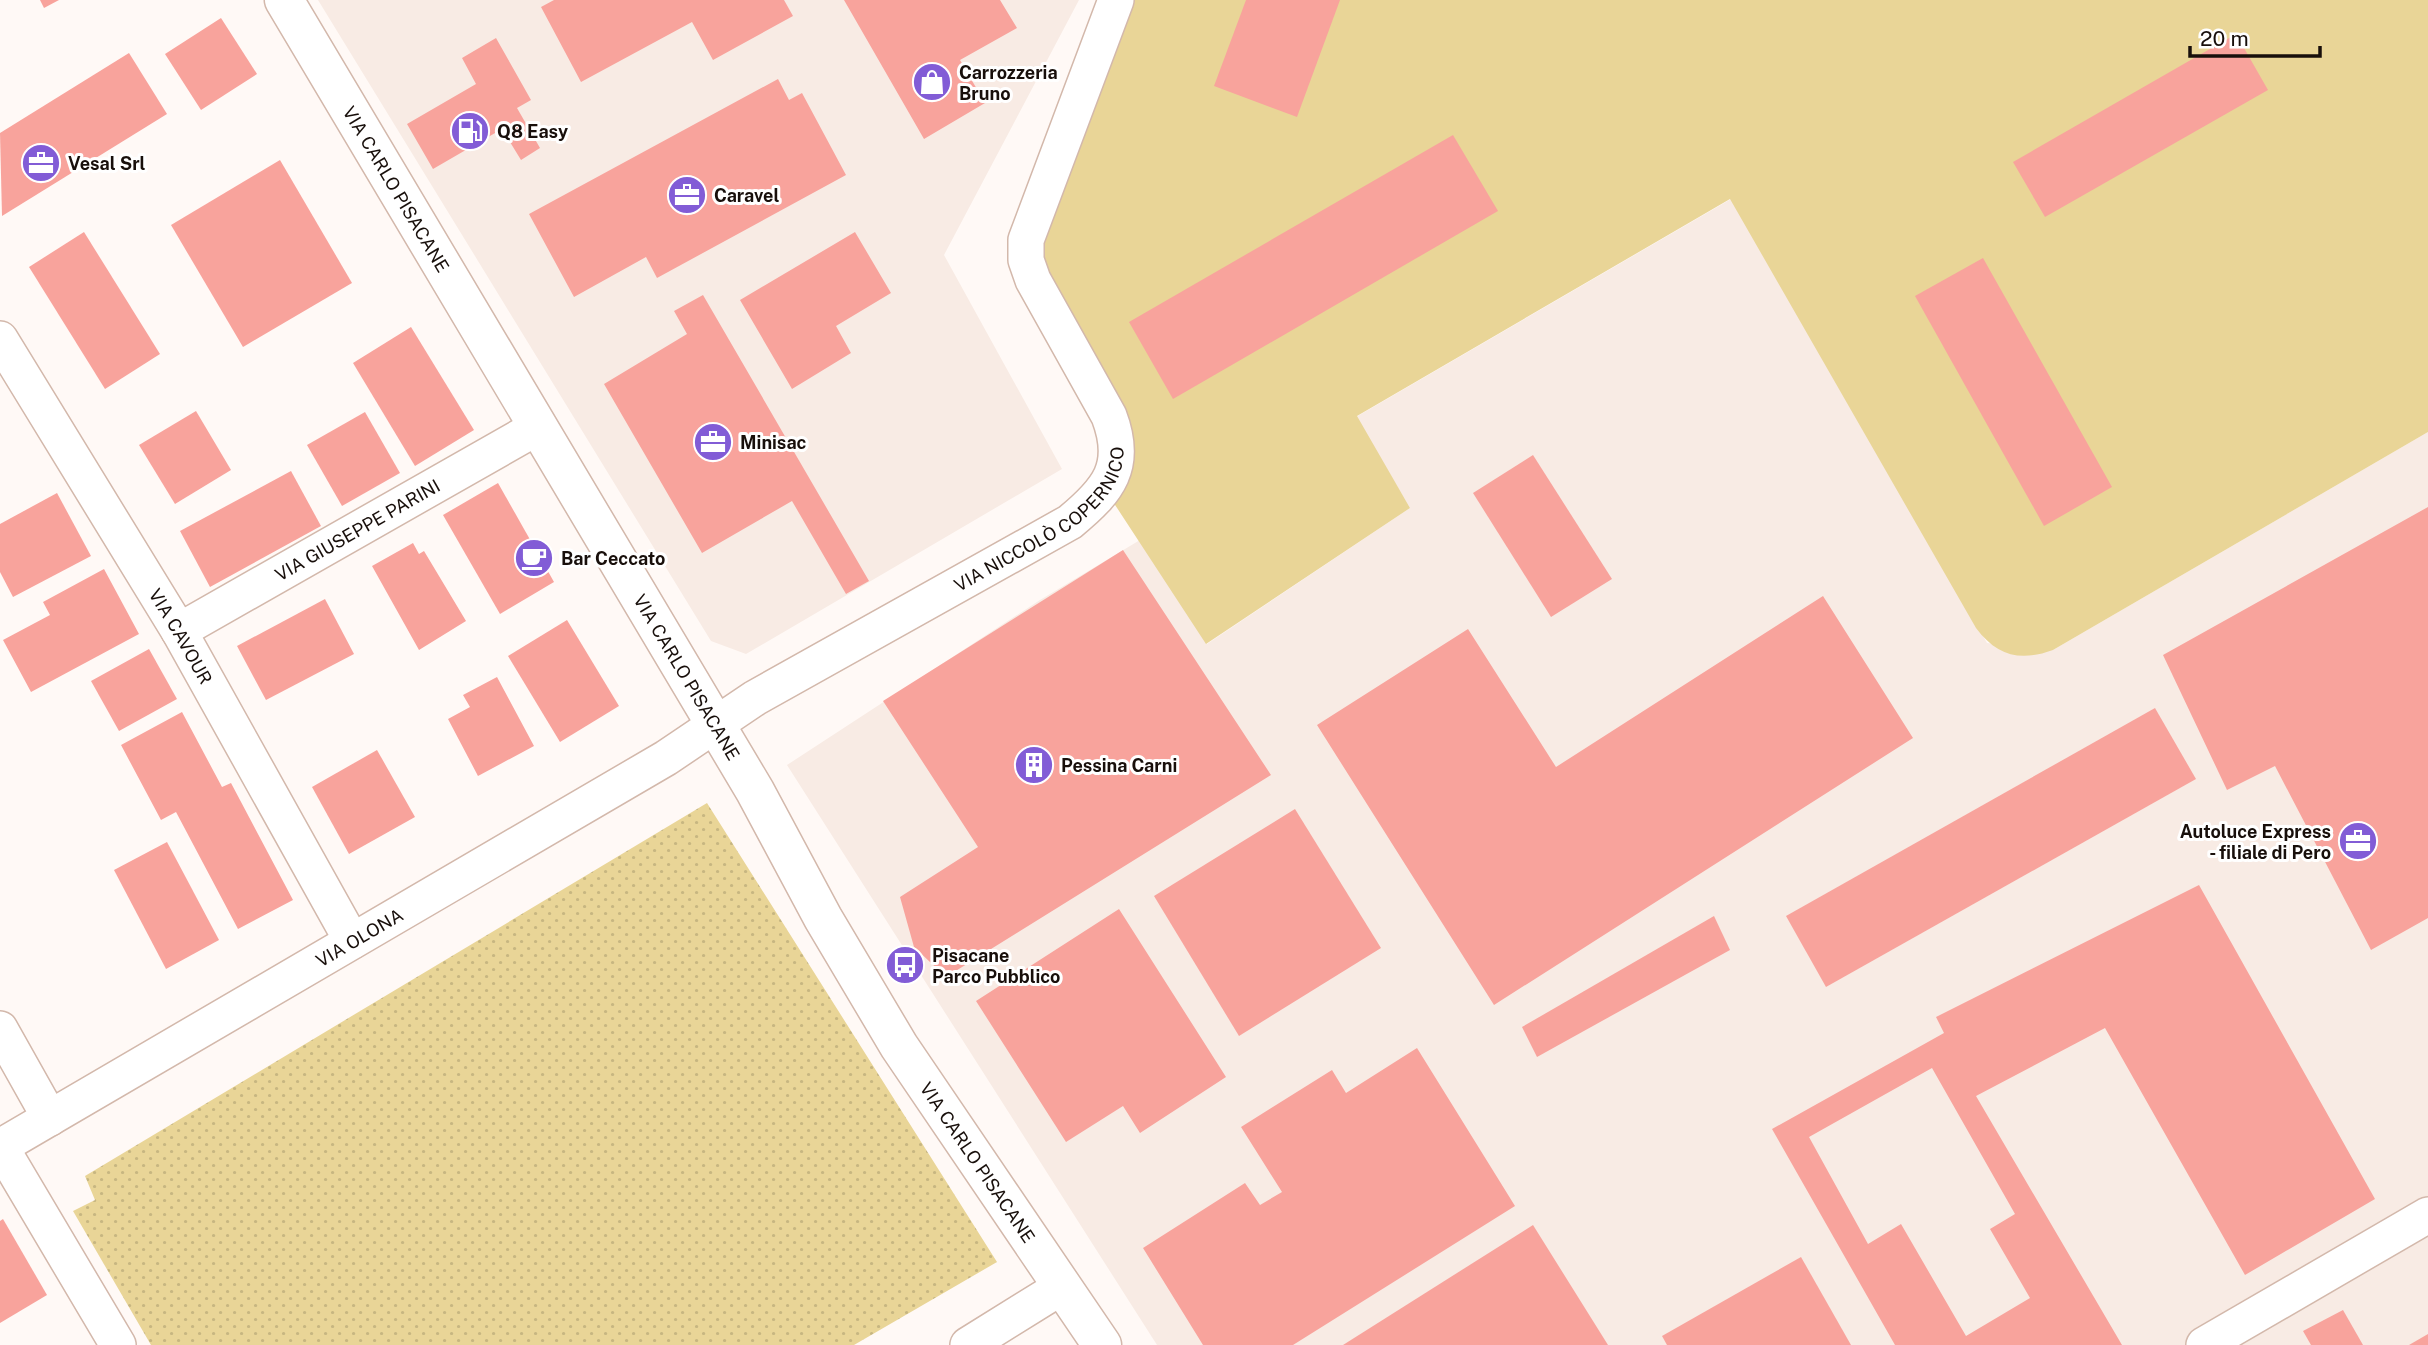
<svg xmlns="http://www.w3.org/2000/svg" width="2428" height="1345" viewBox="0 0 2428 1345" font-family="'Public Sans',sans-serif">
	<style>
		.built { fill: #f8ebe4 }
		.grass { fill: url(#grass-dots) }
		.garden { fill: #e9d597 }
		.building { fill: #f8a39c; fill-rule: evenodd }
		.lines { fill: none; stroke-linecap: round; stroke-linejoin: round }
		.minor-casing { stroke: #d3b8ab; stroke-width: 38 }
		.tertiary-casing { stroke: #d3b8ab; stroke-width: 41 }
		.minor { stroke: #fff; stroke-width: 35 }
		.tertiary { stroke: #fff; stroke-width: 38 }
		.labels { text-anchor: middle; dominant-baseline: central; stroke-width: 6; stroke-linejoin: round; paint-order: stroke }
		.poi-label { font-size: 18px; font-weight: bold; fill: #180f0b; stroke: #fff; text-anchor: start }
		.street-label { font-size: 18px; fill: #180f0b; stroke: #fff }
	</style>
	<defs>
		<pattern id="grass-dots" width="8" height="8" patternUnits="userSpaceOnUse" patternTransform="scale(1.75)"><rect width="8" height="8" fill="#e9d597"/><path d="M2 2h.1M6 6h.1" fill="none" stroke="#c7b681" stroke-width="1.8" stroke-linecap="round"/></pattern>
	</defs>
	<rect width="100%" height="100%" fill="#fff9f6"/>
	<g class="built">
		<polygon points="318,0 1079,0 944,255 1062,469 746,654 711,641"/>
		<polygon points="1731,199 1987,643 2053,650 2428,432 2428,1345 1157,1345 787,765 1040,600 1140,540 1207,644 1410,508 1356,417"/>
	</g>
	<polygon class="grass" points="707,803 997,1262 854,1345 151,1345 73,1211 95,1200 85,1176"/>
	<path class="garden" d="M1116 0H2428V432L2053 650C2020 662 1997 656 1976 628L1730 199 1357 416 1410 508 1206 644 1104 488 1113 471 1033 280V219Z"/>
	<g class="building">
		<polygon points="40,0 59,0 44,8"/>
		<polygon points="554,0 784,0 793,16 713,60 692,22 581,82 541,7"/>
		<polygon points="844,0 1000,0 1017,28 960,60 985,103 924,139"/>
		<polygon points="1246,0 1340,0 1297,117 1214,86"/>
		<polygon points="221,18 257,74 201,110 165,54"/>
		<polygon points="2236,34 2268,90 2045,217 2013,162"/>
		<polygon points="496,38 531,100 517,108 540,148 521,160 502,129 433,169 407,124 476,84 462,58"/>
		<polygon points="129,53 167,114 2,216 0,133"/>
		<polygon points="778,79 789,100 802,93 846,175 657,278 646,257 574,297 529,214"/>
		<polygon points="1453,135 1498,211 1173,399 1129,322"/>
		<polygon points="280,160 352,283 243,347 171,225"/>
		<polygon points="84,232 160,354 105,389 29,267"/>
		<polygon points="855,232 891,293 836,326 851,353 792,389 740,300"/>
		<polygon points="1983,258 2112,487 2044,526 1915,296"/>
		<polygon points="703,295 869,581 846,594 792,501 702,553 604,384 687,334 674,311"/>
		<polygon points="411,327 474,430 415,466 353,363"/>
		<polygon points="196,411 231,470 175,504 139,445"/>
		<polygon points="365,412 400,473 342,506 307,445"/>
		<polygon points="1533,455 1612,579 1551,617 1473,493"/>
		<polygon points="291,471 321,526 210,587 180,531"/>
		<polygon points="498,483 554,582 500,614 443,515"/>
		<polygon points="57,493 91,556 13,597 0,572 0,524"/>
		<polygon points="2428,507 2428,918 2371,950 2275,766 2227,790 2163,655"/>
		<polygon points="413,543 419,554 424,551 466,621 419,650 372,566"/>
		<polygon points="1123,550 1271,775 946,977 914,947 900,897 978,847 883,701"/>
		<polygon points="104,569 139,634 31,692 3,640 50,615 43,602"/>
		<polygon points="1823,596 1913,738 1494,1005 1317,725 1468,629 1556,767"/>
		<polygon points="325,599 354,654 266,700 237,646"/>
		<polygon points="567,620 619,706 560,742 508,656"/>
		<polygon points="149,649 177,699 119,731 91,681"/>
		<polygon points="497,677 534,746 478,776 448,719 470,707 463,695"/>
		<polygon points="2155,708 2196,779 1826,987 1786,916"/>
		<polygon points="182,712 222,787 231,783 293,900 238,929 176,812 161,820 121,745"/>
		<polygon points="377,750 415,817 349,854 312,787"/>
		<polygon points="1295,809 1381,948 1239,1036 1154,896"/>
		<polygon points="167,842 219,940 166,969 114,870"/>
		<path d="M2199 885 2375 1199 2245 1275 2105 1028 1976 1096 2122 1345H1895L1772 1129 1944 1033 1936 1017ZM1932 1068 2015 1214 1990 1229 2030 1298 1966 1336 1901 1224 1868 1244 1809 1137Z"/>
		<polygon points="1119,909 1226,1077 1140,1133 1123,1106 1066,1142 976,1001"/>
		<polygon points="1714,916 1730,950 1537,1057 1522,1027"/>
		<polygon points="1417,1048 1515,1206 1293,1345 1203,1345 1143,1248 1245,1183 1260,1205 1282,1192 1241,1127 1332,1070 1346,1093"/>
		<polygon points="3,1219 47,1295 0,1323 0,1221"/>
		<polygon points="1533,1225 1608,1345 1343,1345"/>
		<polygon points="1801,1257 1851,1345 1667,1345 1662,1336"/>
		<polygon points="2343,1310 2363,1345 2311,1345 2303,1331"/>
		<polygon points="2428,1334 2428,1345 2409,1345"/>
	</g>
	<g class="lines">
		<g class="minor-casing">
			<g id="minor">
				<path id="s1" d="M0 339 179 631 352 941"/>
				<path id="s2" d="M179 631 536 428"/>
				<polyline points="0,1029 50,1118"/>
				<polyline points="0,1146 118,1345"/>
				<path id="s3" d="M0 1147 666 758 755 698 1070 522C1109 490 1128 466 1109 416L1033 280 1026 260V240L1116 0"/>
				<polyline points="968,1345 1063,1286"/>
				<polyline points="2204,1345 2428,1215"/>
			</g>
		</g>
		<g class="tertiary-casing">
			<g id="tertiary">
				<path id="s4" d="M284 0 755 791 823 918 899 1046 1102 1345"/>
			</g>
		</g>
		<use href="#minor" class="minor"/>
		<use href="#tertiary" class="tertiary"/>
	</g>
	<defs>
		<g id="shop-disc" transform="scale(2.0125)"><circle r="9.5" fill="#825cd6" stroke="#fff"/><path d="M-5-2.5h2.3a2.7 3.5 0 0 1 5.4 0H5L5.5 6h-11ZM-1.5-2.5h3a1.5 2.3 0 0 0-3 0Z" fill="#fff"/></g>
		<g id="fuel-disc" transform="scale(2.0125)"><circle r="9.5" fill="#825cd6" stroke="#fff"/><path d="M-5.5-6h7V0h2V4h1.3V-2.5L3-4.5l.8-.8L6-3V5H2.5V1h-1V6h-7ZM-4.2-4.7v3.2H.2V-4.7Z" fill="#fff"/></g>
		<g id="office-disc" transform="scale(2.0125)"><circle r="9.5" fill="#825cd6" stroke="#fff"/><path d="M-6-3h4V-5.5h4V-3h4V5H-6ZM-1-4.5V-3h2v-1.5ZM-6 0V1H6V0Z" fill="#fff"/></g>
		<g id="cafe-disc" transform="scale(2.0125)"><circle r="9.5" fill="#825cd6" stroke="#fff"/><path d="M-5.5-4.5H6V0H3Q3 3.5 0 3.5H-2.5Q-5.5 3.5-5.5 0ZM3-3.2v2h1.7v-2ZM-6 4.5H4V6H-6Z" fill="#fff"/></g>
		<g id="building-disc" transform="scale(2.0125)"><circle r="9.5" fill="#825cd6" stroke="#fff"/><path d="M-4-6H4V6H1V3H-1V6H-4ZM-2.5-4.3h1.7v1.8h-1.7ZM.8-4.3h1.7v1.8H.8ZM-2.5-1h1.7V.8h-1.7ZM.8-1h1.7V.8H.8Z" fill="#fff"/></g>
		<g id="bus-disc" transform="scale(2.0125)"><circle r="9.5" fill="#825cd6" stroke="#fff"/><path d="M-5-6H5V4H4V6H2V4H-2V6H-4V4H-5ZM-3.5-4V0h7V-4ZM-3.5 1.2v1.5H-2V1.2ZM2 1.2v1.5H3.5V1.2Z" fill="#fff"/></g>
	</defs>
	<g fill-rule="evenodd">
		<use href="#shop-disc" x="932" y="82"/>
		<use href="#fuel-disc" x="470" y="131"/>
		<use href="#office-disc" x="41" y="163"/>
		<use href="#office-disc" x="687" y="195"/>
		<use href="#office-disc" x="713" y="442"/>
		<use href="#cafe-disc" x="534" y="558"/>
		<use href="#building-disc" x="1034" y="765"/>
		<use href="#office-disc" x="2358" y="841"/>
		<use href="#bus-disc" x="905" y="965"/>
	</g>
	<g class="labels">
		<g class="poi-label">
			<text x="959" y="72">Carrozzeria<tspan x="959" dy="21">Bruno</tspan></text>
			<text x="497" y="131">Q8 Easy</text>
			<text x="68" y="163">Vesal Srl</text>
			<text x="714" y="195">Caravel</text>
			<text x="740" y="442">Minisac</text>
			<text x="561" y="558">Bar Ceccato</text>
			<text x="1061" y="765">Pessina Carni</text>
			<text x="2331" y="831" text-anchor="end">Autoluce Express<tspan x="2331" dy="21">- filiale di Pero</tspan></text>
			<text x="932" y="955">Pisacane<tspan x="932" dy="21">Parco Pubblico</tspan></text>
		</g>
		<g class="street-label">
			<text stroke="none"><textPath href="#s4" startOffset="220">VIA CARLO PISACANE</textPath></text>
			<text stroke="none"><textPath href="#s3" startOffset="1220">VIA NICCOLÒ COPERNICO</textPath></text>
			<text stroke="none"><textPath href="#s2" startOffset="205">VIA GIUSEPPE PARINI</textPath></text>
			<text stroke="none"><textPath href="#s1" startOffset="348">VIA CAVOUR</textPath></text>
			<text stroke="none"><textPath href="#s4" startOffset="788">VIA CARLO PISACANE</textPath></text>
			<text stroke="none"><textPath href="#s3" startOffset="416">VIA OLONA</textPath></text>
			<text stroke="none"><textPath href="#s4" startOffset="1354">VIA CARLO PISACANE</textPath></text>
		</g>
	</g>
	<path d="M2190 46v10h130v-10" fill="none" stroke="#180f0b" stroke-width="3.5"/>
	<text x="2200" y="46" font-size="21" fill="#180f0b" stroke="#ffffff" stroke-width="5" paint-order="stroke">20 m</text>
</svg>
